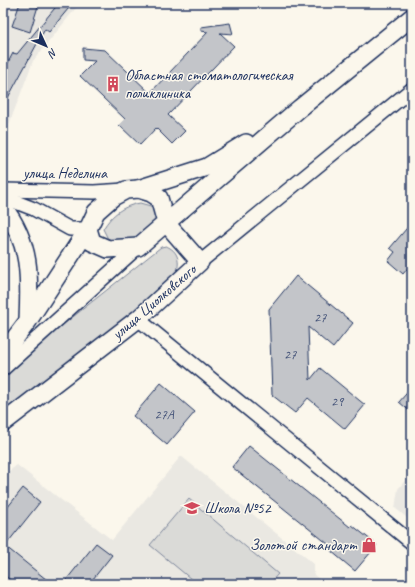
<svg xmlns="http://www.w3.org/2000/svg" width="415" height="587" viewBox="0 0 415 587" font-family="Caveat,sans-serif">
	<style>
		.built { fill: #eae8e2 }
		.green { fill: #dadad7; stroke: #7a849a }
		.building { fill: #c3c5c9; stroke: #1b2f5e }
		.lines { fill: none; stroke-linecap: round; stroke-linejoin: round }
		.minor-casing { stroke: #1b2f5e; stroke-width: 16 }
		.major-casing { stroke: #1b2f5e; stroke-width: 20 }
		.minor { stroke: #fbf7ec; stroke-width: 13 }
		.major { stroke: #fbf7ec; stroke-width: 17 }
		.labels { text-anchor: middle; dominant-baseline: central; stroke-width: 3; stroke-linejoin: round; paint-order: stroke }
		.number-label { font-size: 14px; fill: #455479 }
		.poi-label { font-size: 16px; fill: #1b2f5e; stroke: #fbf7ec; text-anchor: start }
		.street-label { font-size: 16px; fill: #1b2f5e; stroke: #fbf7ec }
	</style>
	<rect width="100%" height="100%" fill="#fbf7ec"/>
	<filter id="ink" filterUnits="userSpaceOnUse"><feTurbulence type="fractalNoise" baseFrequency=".025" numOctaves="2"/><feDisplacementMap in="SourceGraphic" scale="8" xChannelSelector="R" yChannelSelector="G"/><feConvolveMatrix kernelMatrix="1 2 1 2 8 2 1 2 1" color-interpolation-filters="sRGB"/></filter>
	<g filter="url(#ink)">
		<g class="built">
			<polygon points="3,3 80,3 33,61 5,135 3,135"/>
			<polygon points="181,456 314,564 314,575 326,584 3,584 3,476 17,465 112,540"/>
			<polygon points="412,472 412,522 395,508 398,489"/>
		</g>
		<g class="green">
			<path d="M140 203 154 207 157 222C143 237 130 248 108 239L103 229C112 214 123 206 140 203Z"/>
			<path d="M166 246C182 252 180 268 173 280L3 414V374L6 370 161 247Z"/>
			<polygon points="189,499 278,574 269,584 197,584 150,545"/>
		</g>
		<g class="building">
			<polygon points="20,3 39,3 30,32 12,26"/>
			<polygon points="59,3 73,3 49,32 45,29 3,107 3,72 13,53 17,54"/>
			<polygon points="230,23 233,34 220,33 234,46 168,115 185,131 172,144 156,128 140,145 119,125 125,119 80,76 95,61 83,60 83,48 105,50 150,93 208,32 201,31 201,27"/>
			<polygon points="412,222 412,263 403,274 388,261 395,252 390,248"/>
			<polygon points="296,276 353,323 333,348 308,327 310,380 320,368 365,405 345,429 308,398 295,413 272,395 269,309"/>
			<polygon points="161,383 195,412 167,445 133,416"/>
			<polygon points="412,387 412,413 399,402"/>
			<polygon points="249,446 350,527 352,525 377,545 355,571 331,551 333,548 232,467"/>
			<polygon points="23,488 40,502 5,546 52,584 15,584 3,574 3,513"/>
			<polygon points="96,543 112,555 89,584 63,584"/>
		</g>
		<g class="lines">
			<g class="minor-casing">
				<g id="minor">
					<polyline points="3,190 94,192 125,190"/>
					<polyline points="3,197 34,209 70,229 88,229"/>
					<polyline points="200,262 412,89"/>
					<polyline points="138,319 412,543"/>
					<polyline points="3,369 138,247"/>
				</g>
			</g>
			<g class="major-casing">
				<g id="major">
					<polyline points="138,189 207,167 246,143"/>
					<path d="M3 207C31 243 30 277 28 320"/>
					<polyline points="3,354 28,321 88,229 96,212 113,197 126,190 138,189 151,193 159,198 166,223 138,247 108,249 92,242 88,229"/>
					<polyline points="3,423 138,319 200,262 166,223 300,108 412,17"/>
				</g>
			</g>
			<use href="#minor" class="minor"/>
			<use href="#major" class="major"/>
		</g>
	</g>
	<defs>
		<g id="building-bare" transform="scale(1.2)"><path d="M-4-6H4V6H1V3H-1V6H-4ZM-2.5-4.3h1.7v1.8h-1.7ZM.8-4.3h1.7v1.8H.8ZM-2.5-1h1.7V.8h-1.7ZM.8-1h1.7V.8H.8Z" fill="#d1495b" stroke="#fbf7ec" stroke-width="2.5" paint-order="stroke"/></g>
		<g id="school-bare" transform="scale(1.2)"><path d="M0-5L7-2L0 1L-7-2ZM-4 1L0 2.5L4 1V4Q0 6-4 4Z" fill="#d1495b" stroke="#fbf7ec" stroke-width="2.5" paint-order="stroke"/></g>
		<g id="shop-bare" transform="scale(1.2)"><path d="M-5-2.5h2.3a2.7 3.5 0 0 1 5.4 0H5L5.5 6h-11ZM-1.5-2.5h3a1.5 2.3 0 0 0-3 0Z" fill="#d1495b" stroke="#fbf7ec" stroke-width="2.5" paint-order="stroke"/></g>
	</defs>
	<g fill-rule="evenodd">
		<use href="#building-bare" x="113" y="84"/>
		<use href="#school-bare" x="192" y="508"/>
		<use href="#shop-bare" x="369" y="545"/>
	</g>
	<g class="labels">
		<g class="number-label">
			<text x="320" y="317">27</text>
			<text x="290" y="354">27</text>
			<text x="337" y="401">29</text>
			<text x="164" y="414">27А</text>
		</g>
		<g class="poi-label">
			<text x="125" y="75">Областная стоматологическая<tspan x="125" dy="18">поликлиника</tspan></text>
			<text x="204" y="508">Школа №52</text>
			<text x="357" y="545" text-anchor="end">Золотой стандарт</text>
		</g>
		<g class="street-label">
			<text x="65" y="173">улица Неделина</text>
			<text transform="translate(154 302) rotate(-41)">улица Циолковского</text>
		</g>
	</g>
	<rect width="415" height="587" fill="none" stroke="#fbf7ec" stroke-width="16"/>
	<rect x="8" y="8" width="399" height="571" fill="none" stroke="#1b2f5e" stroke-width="1.5" filter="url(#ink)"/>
	<g transform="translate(46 46) rotate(134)" stroke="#fbf7ec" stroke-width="3" paint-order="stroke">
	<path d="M0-3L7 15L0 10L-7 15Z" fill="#1b2f5e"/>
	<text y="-6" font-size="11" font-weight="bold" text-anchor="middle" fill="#1b2f5e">N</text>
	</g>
</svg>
